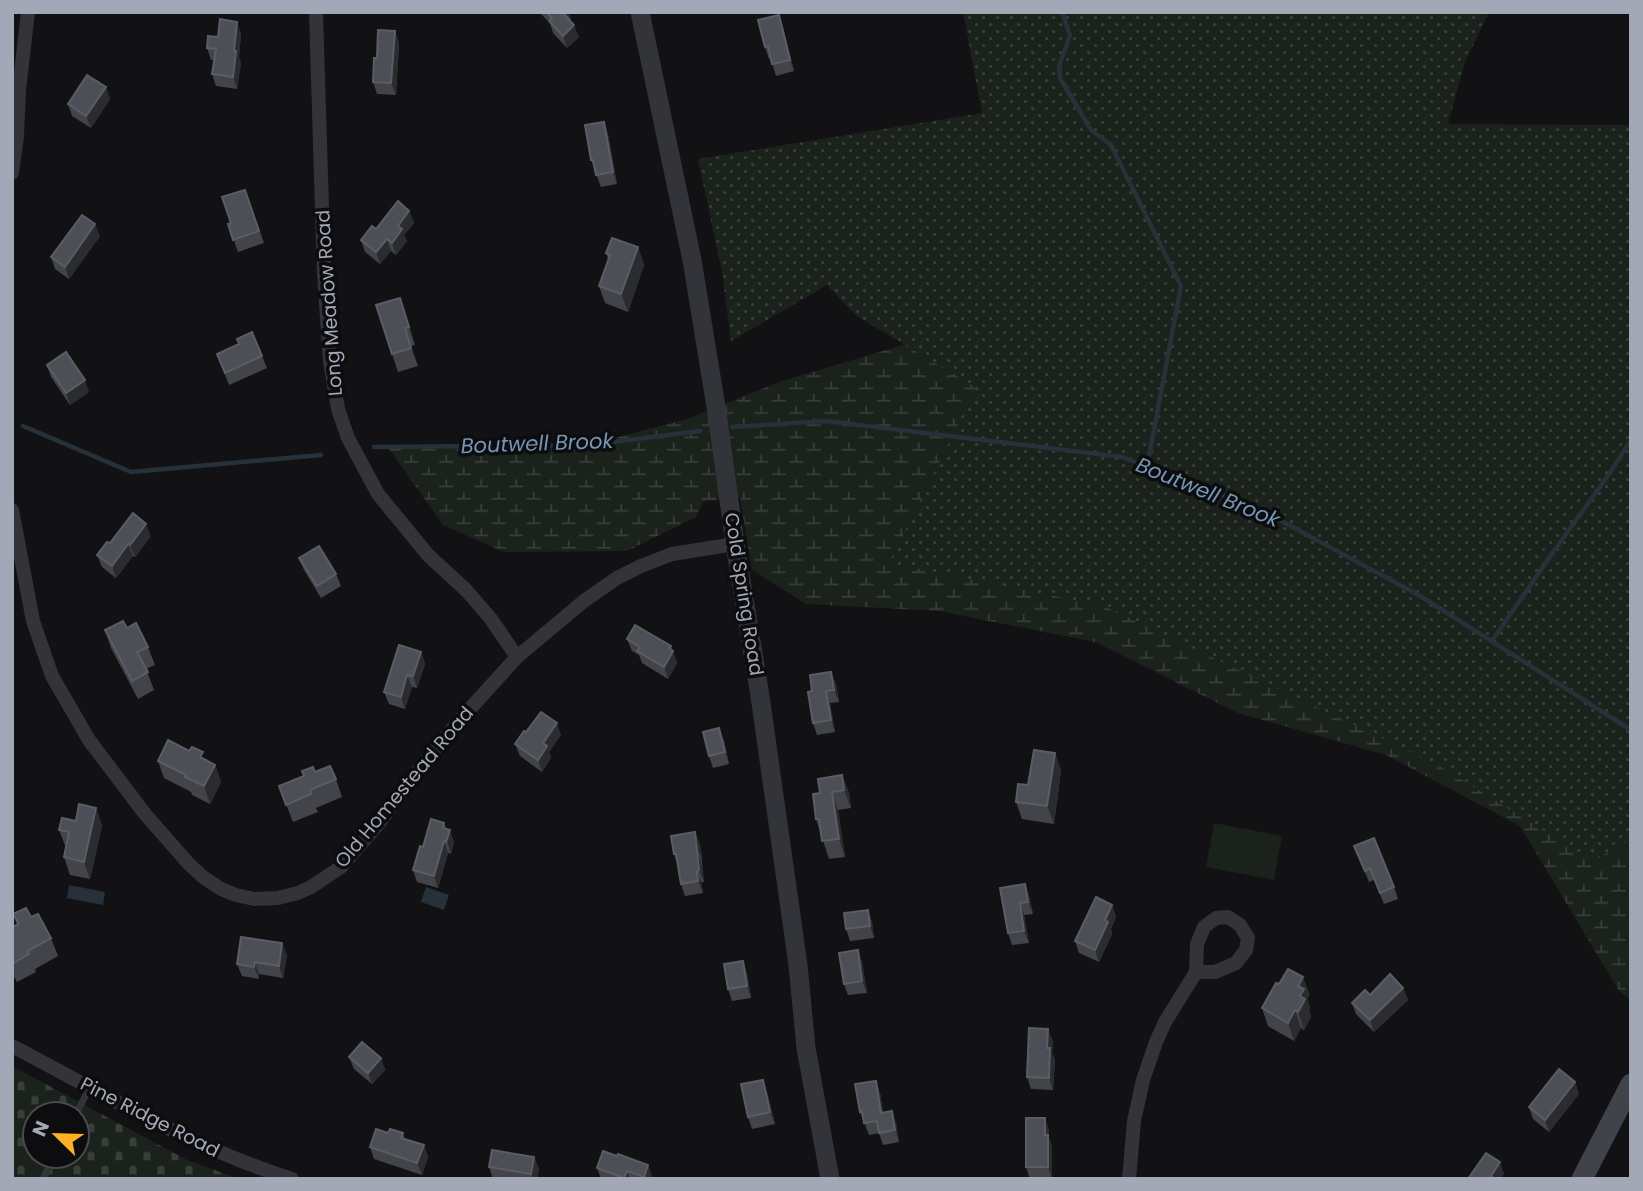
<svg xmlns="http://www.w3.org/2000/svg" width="1643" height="1191" viewBox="0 0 1643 1191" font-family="Poppins,sans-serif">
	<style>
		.grass { fill: #1a221b }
		.wetland { fill: url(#wetland-marsh) }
		.cemetery { fill: url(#cemetery-stones); fill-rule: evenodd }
		.park { fill: url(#park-dots) }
		.water { fill: #273139 }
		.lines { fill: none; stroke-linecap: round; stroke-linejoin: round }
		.stream { stroke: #273139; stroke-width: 4.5 }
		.service { stroke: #333439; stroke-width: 7 }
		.minor { stroke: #333439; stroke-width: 14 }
		.tertiary { stroke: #333439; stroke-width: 19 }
		.secondary { stroke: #404349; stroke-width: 21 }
		.wall { fill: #43444a }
		.shaded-wall { fill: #2b2c30 }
		.building { fill: #4d4f56; stroke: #5b5d65; stroke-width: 2 }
		.labels { text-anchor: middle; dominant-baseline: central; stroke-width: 7; stroke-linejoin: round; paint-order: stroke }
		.street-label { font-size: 19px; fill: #a2a8b6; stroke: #0d0d0f }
		.water-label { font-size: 21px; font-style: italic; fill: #7597b5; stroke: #0d0d0f }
	</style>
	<defs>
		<pattern id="wetland-marsh" width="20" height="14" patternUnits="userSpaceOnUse" patternTransform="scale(1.75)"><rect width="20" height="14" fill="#1a221b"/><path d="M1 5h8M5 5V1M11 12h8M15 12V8" fill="none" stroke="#383f3a"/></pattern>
		<pattern id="cemetery-stones" width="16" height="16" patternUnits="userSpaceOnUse" patternTransform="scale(1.75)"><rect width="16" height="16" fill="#1a221b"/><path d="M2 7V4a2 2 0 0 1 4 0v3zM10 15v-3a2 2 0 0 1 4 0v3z" fill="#383f3a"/></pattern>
		<pattern id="park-dots" width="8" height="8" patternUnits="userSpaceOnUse" patternTransform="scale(1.75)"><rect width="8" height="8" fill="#1a221b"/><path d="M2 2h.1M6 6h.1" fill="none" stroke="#383f3a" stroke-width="1.8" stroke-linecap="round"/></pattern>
	</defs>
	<rect width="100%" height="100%" fill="#121214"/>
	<polygon class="grass" points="1214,823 1282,836 1274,880 1206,867"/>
	<polygon class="wetland" points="940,334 1631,378 1631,1000 1619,991 1520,826 1386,755 1238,713 1095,642 939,611 806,604 752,570 740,497 703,502 696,517 627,551 504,552 443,525 387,446 589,445 690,418 779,382"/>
	<path class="cemetery" d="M12 1066 187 1160 240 1179H12ZM35 1114H77V1156H35Z"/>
	<polygon class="park" points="963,12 1489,12 1465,62 1448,124 1631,125 1631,838 1593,861 1438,765 1104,606 889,563 949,443 975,387 855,315 827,285 731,341 722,272 698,159 982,113"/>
	<g class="water">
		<polygon points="69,885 105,892 103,905 67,898"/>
		<polygon points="426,887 449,895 444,910 421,902"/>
	</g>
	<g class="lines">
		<g class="stream">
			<polyline points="1062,12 1070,35 1059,66 1060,78 1091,130 1111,145 1181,286 1147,467"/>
			<polyline points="23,426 131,472 321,455"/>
			<polyline points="732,427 826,421 1122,457 1265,512 1422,597 1631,730"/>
			<polyline points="374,447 589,445 700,431"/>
			<polyline points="1492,641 1549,558 1609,474 1631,440"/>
		</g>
		<g class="service">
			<polyline points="76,1114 90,1087"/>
			<polyline points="43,1179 54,1156"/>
		</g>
		<g class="minor">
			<polyline points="316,12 324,274 330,361 338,409 348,438 378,494 428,555 466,590 491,619 517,657"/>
			<polyline points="12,173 17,136 19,90 28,12"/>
			<polyline points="12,510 33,621 52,676 89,740 145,814 188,863 203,877 221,889 236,895 254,899 278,898 298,893 311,887 341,867 379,823 420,768 458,722 517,657 584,601 617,578 641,566 672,554 735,544"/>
			<path d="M12 1046C104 1094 193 1148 292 1179"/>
			<polyline points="1129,1179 1134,1121 1143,1080 1156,1042 1165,1022 1196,972 1197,944 1204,927 1216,918 1228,917 1240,925 1248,938 1246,950 1236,963 1215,972 1196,972"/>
		</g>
		<polyline class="tertiary" points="640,12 692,260 717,413 735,544 760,696 798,965 806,1048 830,1179"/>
		<polyline class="secondary" points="1582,1179 1631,1084"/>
	</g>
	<g class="wall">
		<polygon points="539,12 568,12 571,19 569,20 579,37 567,48 553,33 550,23"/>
		<polygon points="783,27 794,71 776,76 771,59 769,59 765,47"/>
		<polygon points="395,31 399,43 396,95 377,94 373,82"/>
		<polygon points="241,34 239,57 241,63 237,89 216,86 212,74 214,60 211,60 207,48 218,37"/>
		<polygon points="110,99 91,128 72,116 68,104"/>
		<polygon points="604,122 608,134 617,184 601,187 591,160"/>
		<polygon points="245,190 264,243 238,252 228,224 231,223"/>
		<polygon points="409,211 414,223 404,235 407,241 396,255 391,251 380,264 365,252 361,240 376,229"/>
		<polygon points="100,236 69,279 55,269 51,257"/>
		<polygon points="638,247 644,265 628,312 605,303 599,286 608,259 606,253"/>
		<polygon points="400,298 415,345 411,346 418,366 398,372 392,354"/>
		<polygon points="217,354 262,356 267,368 229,385"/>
		<polygon points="47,365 89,392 70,405 51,377"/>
		<polygon points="151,536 135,557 133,556 116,578 102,567 97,555"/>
		<polygon points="299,558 336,574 341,586 321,598 304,570"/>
		<polygon points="127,628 148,647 155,665 146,669 154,690 138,699 111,648 105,630"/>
		<polygon points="627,639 671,646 677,663 668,679 642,663 639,655 632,651"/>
		<polygon points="421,652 425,664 417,688 412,687 405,709 389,704 384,692"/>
		<polygon points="831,672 836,684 839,702 830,703 835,732 817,735 813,723 812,691"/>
		<polygon points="526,732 561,735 549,752 551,758 542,772 520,756 515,744"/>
		<polygon points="724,740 729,764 713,768 709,756"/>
		<polygon points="189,751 215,765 221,782 210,804 192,795 191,792 164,778 158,761"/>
		<polygon points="1055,753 1061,771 1054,824 1022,819 1016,802"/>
		<polygon points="315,772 336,779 342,797 316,808 318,812 293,822 279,786"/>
		<polygon points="842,775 849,793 851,808 838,810 845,857 829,859 816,819 820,793"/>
		<polygon points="96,808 102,826 90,879 70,875 64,857 66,848 59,830"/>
		<polygon points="444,823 454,842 451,854 448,853 438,888 417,882 413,870 423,847"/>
		<polygon points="700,844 704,882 701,882 703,893 685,896 681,884 678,866 674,854"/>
		<polygon points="1354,846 1394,887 1398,899 1384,904 1374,880 1369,882"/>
		<polygon points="1025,884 1029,896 1033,914 1024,915 1029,943 1012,945 1008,933"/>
		<polygon points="1112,905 1116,917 1111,929 1112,934 1099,962 1079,953 1075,941"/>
		<polygon points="868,910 872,922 874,938 850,941 846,929"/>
		<polygon points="13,914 31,917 51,938 58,956 35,969 36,972 17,982 12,973 12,927 17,925"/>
		<polygon points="287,955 283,978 259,974 259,979 242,976 237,964"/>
		<polygon points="862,962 867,993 848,995 844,984"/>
		<polygon points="747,973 751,998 732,1001 728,989"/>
		<polygon points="1403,988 1408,1000 1374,1032 1356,1014 1352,1003 1370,995"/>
		<polygon points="1310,995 1307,999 1310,1007 1309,1010 1311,1017 1304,1030 1301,1028 1294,1041 1268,1026 1262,1008"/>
		<polygon points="1053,1041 1052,1053 1055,1060 1053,1090 1031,1089 1027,1077"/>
		<polygon points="349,1057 381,1058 385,1070 372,1084 354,1069"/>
		<polygon points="763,1080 767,1092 775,1124 752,1129 748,1117"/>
		<polygon points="1575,1082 1579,1094 1549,1132 1533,1119 1529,1107"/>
		<polygon points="880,1093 883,1112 896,1123 899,1142 883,1145 879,1133 869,1135 860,1112"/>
		<polygon points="1049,1130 1049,1138 1052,1147 1052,1179 1030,1179 1026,1167"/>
		<polygon points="388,1133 403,1133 405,1139 424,1145 428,1157 422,1175 374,1159 370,1147"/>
		<polygon points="617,1156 648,1165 652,1177 651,1179 601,1179 597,1168"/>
		<polygon points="534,1157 539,1169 537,1179 493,1179 489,1167"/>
	</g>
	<g class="shaded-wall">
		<polygon points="562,12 568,12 571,19 566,23"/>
		<polygon points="779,15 783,27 794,71 790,60"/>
		<polygon points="237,22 241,34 239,57 241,63 237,89 233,77 234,51"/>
		<polygon points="574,25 579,37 567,48 563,36"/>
		<polygon points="395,31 399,43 396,95 391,83"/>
		<polygon points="106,87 110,99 91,128 86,116"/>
		<polygon points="604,122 608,134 617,184 613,172"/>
		<polygon points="409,211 414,223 404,235 407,241 396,255 392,243 398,226"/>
		<polygon points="95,224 100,236 69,279 65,267"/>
		<polygon points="387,239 391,251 380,264 376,252"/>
		<polygon points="638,247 644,265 628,312 621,294"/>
		<polygon points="400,298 406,315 415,345 409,327"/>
		<polygon points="85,380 89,392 70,405 66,393"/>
		<polygon points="146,524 151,536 135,557 130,545"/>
		<polygon points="128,544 133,556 116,578 112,566"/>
		<polygon points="671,646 677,663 668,679 664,667"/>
		<polygon points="421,652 425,664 417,688 413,676"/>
		<polygon points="831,672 836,684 839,702 834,690"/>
		<polygon points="407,675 412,687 405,709 401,697"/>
		<polygon points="826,691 830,703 835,732 831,720"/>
		<polygon points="557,723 561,735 549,752 551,758 542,772 538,760 543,743"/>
		<polygon points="719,728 724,740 729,764 725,752"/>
		<polygon points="1055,753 1061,771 1054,824 1047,806"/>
		<polygon points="215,765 221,782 210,804 204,786"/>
		<polygon points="842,775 849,793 851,808 844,790"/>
		<polygon points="832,792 838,810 845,857 839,839"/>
		<polygon points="96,808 102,826 90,879 84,862"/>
		<polygon points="444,823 448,834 450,830 454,842 451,854 443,828"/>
		<polygon points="695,832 700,844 703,862 698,850"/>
		<polygon points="444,841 448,853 438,888 434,876"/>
		<polygon points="697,850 701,862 704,882 699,870"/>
		<polygon points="697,871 701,882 703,893 698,881"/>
		<polygon points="1025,884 1029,896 1033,914 1028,902"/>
		<polygon points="1020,903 1024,915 1029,943 1024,931"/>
		<polygon points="1112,905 1116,917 1111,929 1112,934 1099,962 1095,950 1105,920"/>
		<polygon points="868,910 872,922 874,938 870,926"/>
		<polygon points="282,943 287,955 283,978 279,966"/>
		<polygon points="858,950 862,962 867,993 862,981"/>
		<polygon points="743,961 747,973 751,998 747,986"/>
		<polygon points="255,962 259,974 259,979 254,967"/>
		<polygon points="1303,977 1310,995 1307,999 1310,1007 1309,1010 1311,1017 1304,1030 1298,1012 1300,996 1298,986"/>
		<polygon points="1403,988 1408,1000 1374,1032 1370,1020"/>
		<polygon points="1295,1010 1301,1028 1294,1041 1288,1023"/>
		<polygon points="1048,1029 1053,1041 1052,1053 1055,1060 1053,1090 1049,1078 1047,1048"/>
		<polygon points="381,1058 385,1070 372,1084 368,1073"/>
		<polygon points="763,1080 767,1092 775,1124 770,1112"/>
		<polygon points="876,1081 880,1093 885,1125 881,1113"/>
		<polygon points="1575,1082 1579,1094 1549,1132 1545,1120"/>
		<polygon points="892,1111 896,1123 899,1142 895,1130"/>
		<polygon points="1045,1118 1049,1130 1049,1138 1052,1147 1052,1179 1048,1167 1045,1135"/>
		<polygon points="424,1145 428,1157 422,1175 417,1163"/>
		<polygon points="534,1157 539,1169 537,1179 533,1179 531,1174"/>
		<polygon points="1500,1162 1504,1174 1501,1179 1492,1179 1491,1176"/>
		<polygon points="648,1165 652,1177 651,1179 644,1179 644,1177"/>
		<polygon points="627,1171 630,1179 624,1179"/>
	</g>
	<g class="building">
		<polygon points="546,12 562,12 574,25 563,36 549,21 552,18"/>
		<polygon points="779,15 790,60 772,64 768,46 765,47 758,20"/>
		<polygon points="220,19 237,22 234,51 236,51 233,77 212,74 216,49 207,48 208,36 218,37"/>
		<polygon points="378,30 395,31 391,83 373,82 374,58 377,58"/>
		<polygon points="87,75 106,87 86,116 68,104"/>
		<polygon points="604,122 613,172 596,175 593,160 591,160 585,125"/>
		<polygon points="245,190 259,231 233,240 228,224 231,223 222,197"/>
		<polygon points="398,201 409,211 398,226 402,229 392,243 387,239 376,252 361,240 372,226 376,229"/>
		<polygon points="82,215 95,224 65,267 51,257"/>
		<polygon points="612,238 638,247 621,294 599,286 610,255 606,253"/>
		<polygon points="400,298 409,327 405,328 411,348 392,354 376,305"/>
		<polygon points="252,332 262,356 225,373 217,354 239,344 237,339"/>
		<polygon points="66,352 85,380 66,393 47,365"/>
		<polygon points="133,513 146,524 130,545 128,544 112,566 97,555 107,542 110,543"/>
		<polygon points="319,546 336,574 317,586 299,558"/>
		<polygon points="123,621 127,628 136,623 148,647 137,652 148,672 132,681 105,630"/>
		<polygon points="635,625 671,646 669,648 673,651 664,667 637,651 640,647 627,639"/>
		<polygon points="399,645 421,652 413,676 407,675 401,697 384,692"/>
		<polygon points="831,672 834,690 826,691 831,720 813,723 808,692 812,691 810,675"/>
		<polygon points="541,712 557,723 543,743 547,746 538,760 515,744 524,731 526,732"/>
		<polygon points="719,728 725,752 709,756 703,732"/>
		<polygon points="168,740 189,751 192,747 203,752 200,757 215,765 204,786 185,777 186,775 158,761"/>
		<polygon points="1034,750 1055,753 1047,806 1016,802 1018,784 1028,785"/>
		<polygon points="330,766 336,779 310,790 311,794 286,805 279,786 304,776 302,771 313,767 315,772"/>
		<polygon points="842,775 844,790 832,792 839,839 822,841 819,819 816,819 813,794 820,793 818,779"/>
		<polygon points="79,804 96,808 84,862 64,857 69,832 59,830 62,818 76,821"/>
		<polygon points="431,819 444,823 443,828 450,830 446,842 444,841 434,876 413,870 420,846 423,847"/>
		<polygon points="695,832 699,870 697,871 698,881 681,884 676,854 674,854 671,836"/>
		<polygon points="1374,838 1394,887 1380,893 1370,868 1365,871 1354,846"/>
		<polygon points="1025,884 1028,902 1020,903 1024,931 1008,933 1000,888"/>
		<polygon points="1096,897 1112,905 1105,920 1108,922 1095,950 1075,941"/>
		<polygon points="26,908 31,917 38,914 51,938 28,951 29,954 12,964 12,927 19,924 13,914"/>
		<polygon points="868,910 870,926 846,929 844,913"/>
		<polygon points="241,937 282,943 279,966 255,962 254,967 237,964"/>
		<polygon points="858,950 862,981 844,984 839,953"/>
		<polygon points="743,961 747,986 728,989 724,964"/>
		<polygon points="1288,969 1303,977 1298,986 1304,989 1300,996 1305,999 1298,1012 1295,1010 1288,1023 1262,1008 1276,983 1279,984"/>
		<polygon points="1390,974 1403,988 1370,1020 1352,1003 1365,990 1370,995"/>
		<polygon points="1029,1028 1048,1029 1047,1048 1050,1048 1049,1078 1027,1077"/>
		<polygon points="362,1042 381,1058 368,1073 349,1057"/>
		<polygon points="1559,1069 1575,1082 1545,1120 1529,1107"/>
		<polygon points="763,1080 770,1112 748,1117 741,1084"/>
		<polygon points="876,1081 881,1113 892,1111 895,1130 879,1133 877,1121 864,1123 862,1111 860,1112 855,1084"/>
		<polygon points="1026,1118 1045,1118 1045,1135 1048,1135 1048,1167 1026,1167"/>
		<polygon points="376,1129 388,1133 390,1129 403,1133 401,1138 424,1145 417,1163 370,1147"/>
		<polygon points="492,1150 534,1157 531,1174 489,1167"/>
		<polygon points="603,1151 617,1156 618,1154 648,1165 644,1177 627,1171 624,1178 597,1168"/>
		<polygon points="1486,1153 1500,1162 1491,1176 1493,1178 1493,1179 1468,1179"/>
	</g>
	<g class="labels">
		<g class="street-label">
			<text transform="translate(329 303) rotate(-94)">Long Meadow Road</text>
			<text transform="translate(744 594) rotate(81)">Cold Spring Road</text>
			<text transform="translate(404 787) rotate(-50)">Old Homestead Road</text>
			<text transform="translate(150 1117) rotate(27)">Pine Ridge Road</text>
		</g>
		<g class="water-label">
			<text transform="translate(537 443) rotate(-2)">Boutwell Brook</text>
			<text transform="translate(1208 492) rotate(22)">Boutwell Brook</text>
		</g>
	</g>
	<rect width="1643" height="1191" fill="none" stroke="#a2a8b6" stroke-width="28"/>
	<g transform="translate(56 1135) rotate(293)"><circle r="33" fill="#0d0d0f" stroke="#494b52" stroke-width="2"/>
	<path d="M0-5L12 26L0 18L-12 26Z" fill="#ffb21f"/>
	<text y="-10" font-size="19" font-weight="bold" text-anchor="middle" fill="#a2a8b6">N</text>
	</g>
</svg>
